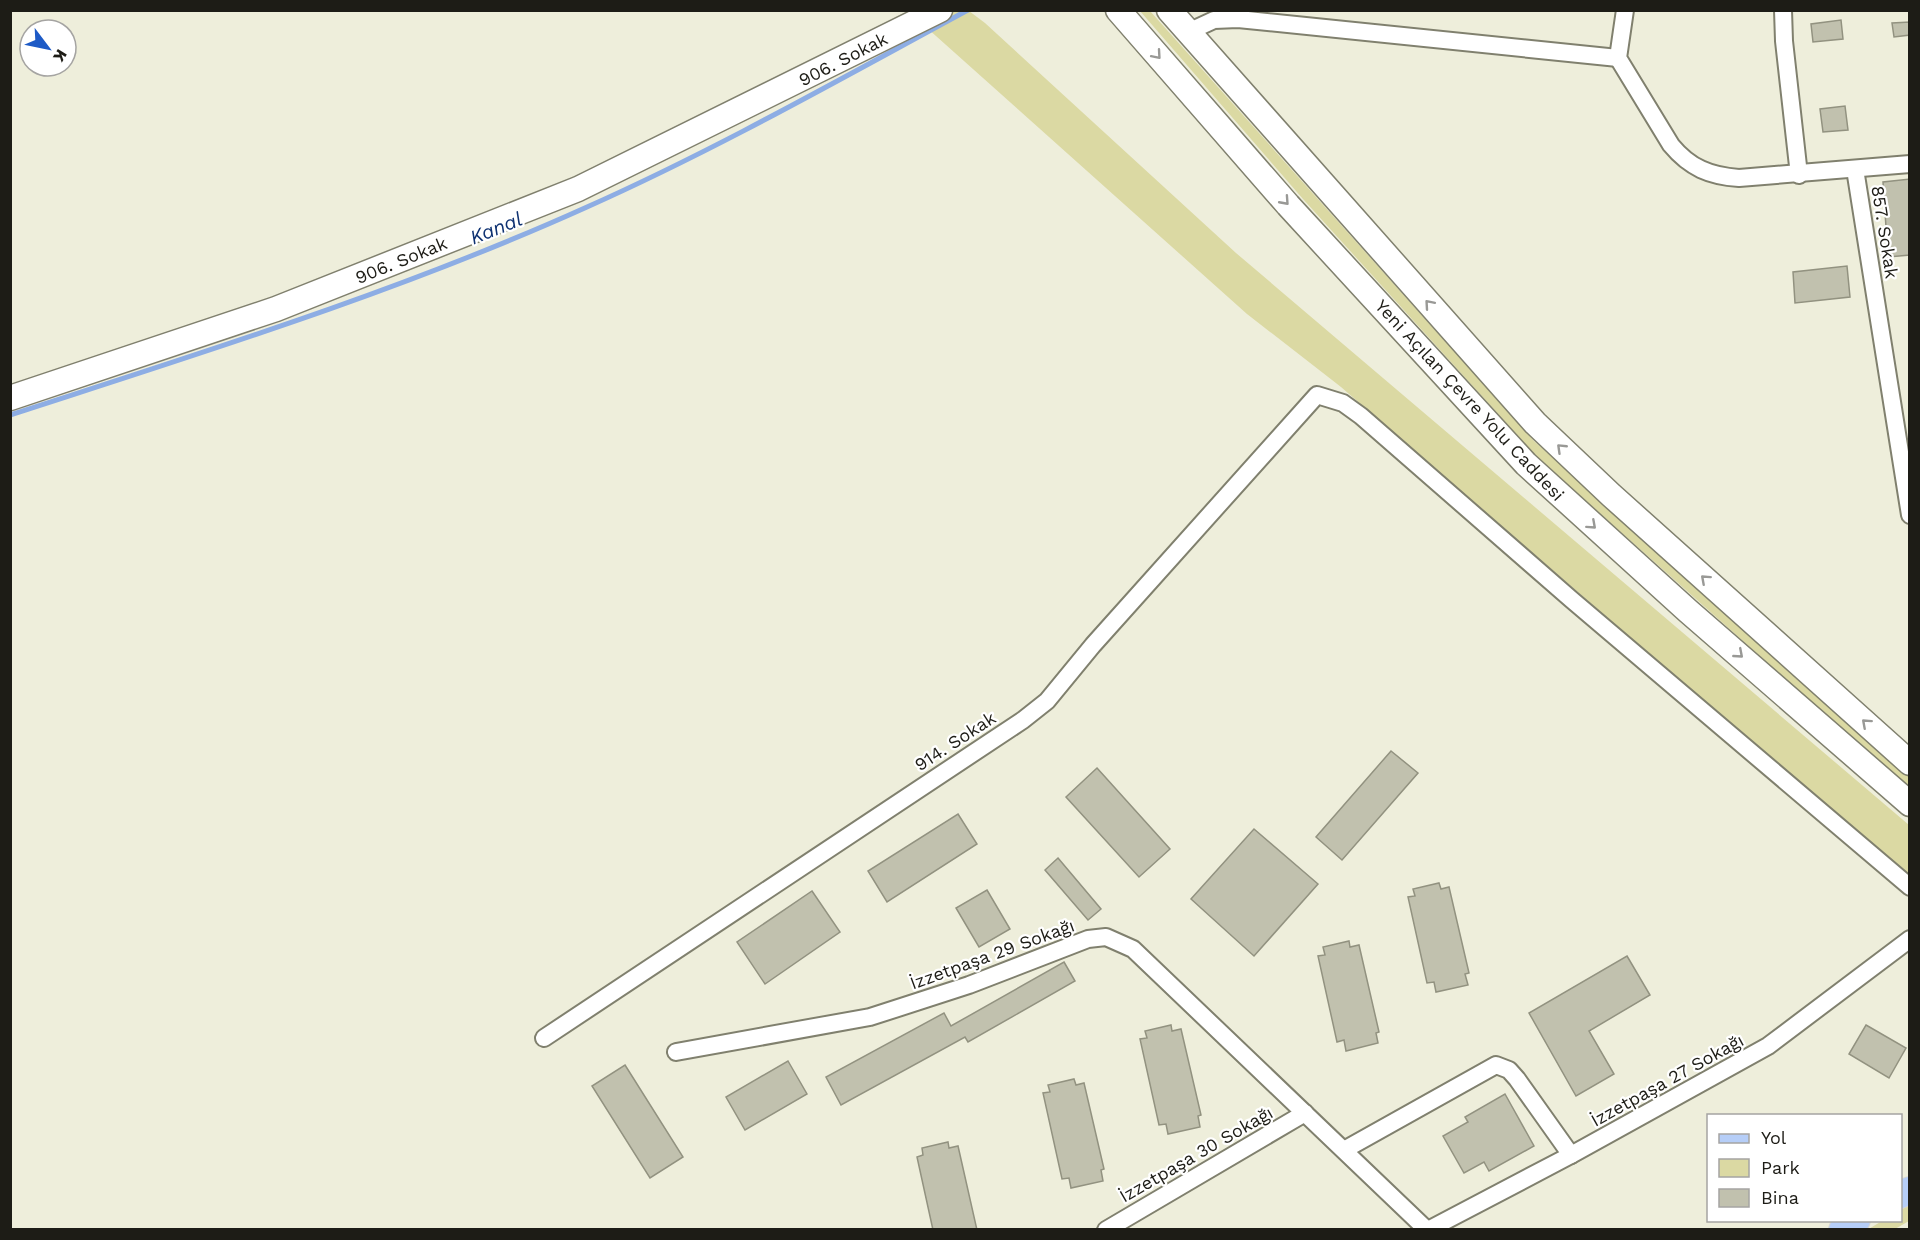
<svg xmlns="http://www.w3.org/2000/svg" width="1920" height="1240" viewBox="0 0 1920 1240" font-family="'Work Sans',sans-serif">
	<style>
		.green { fill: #dbd9a3 }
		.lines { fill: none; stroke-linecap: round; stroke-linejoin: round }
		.stream { stroke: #8dade4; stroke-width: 5 }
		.building { fill: #c1c1ae; stroke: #929280; stroke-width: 1.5 }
		.street-casing { stroke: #80806e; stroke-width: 20 }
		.secondary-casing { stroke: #80806e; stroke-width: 27 }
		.primary-casing { stroke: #d6d6d5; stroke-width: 28 }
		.street { stroke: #fff; stroke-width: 16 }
		.secondary { stroke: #fff; stroke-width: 24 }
		.primary { stroke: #b6cef8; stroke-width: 26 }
		.oneway { stroke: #999996 }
		.labels { text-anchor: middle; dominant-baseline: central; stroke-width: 4.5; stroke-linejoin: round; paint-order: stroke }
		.street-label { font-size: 18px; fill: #1d1c16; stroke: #fff }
		.water-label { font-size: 20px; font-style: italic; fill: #0f3272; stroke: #fff }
	</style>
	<rect width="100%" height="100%" fill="#eeeedb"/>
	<g class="green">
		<polygon points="908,11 969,11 985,23 1236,253 1909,825 1909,879 1341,387 1247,314"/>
		<polygon points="1140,11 1150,11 1534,441 1909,777 1909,789 1539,459 1303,199"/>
		<polygon points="1909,1204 1909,1221 1895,1229 1867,1230 1882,1221 1900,1220 1901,1210"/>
	</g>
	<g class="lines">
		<path class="stream" d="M10 415C204 352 401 291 587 207 717 149 842 78 968 10"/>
	</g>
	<g class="building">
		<polygon points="1841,20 1843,39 1813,42 1811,24"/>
		<polygon points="1910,22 1910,35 1894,37 1892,23"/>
		<polygon points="1845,106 1848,130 1823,132 1820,109"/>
		<polygon points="1910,179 1910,255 1888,257 1883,182"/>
		<polygon points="1847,266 1850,297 1795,303 1793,272"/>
		<polygon points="1391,751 1418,773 1342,860 1316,837"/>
		<polygon points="1097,768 1170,849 1139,877 1066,797"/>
		<polygon points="958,814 977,844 887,902 868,871"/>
		<polygon points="1254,829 1318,884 1254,956 1191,899"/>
		<polygon points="1058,858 1101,909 1088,920 1045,870"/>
		<polygon points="1439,883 1441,889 1449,887 1469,973 1465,974 1468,985 1436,992 1434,982 1427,983 1408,897 1415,896 1413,889"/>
		<polygon points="987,890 1010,929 979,947 956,908"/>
		<polygon points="812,891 840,932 765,984 737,942"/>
		<polygon points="1349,941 1350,947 1359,945 1379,1032 1376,1033 1378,1043 1346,1051 1344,1040 1337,1042 1318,956 1325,955 1323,947"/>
		<polygon points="1627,956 1650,995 1589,1031 1614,1074 1576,1096 1529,1013"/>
		<polygon points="1064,962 1075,981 968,1042 965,1037 841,1105 826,1077 944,1013 951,1026"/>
		<polygon points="1171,1025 1172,1031 1181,1029 1201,1115 1198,1116 1200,1127 1168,1134 1166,1124 1159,1125 1140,1039 1147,1038 1145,1031"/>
		<polygon points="1866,1025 1906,1048 1889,1078 1849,1054"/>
		<polygon points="788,1061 807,1094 745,1130 726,1097"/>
		<polygon points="625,1065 683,1157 650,1178 592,1086"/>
		<polygon points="1074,1079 1076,1085 1084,1083 1104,1169 1101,1170 1103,1181 1071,1188 1069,1178 1062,1179 1043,1093 1050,1092 1048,1085"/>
		<polygon points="1505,1094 1534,1146 1489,1171 1484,1162 1464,1173 1443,1136 1468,1122 1465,1117"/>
		<polygon points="948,1142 949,1148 958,1146 977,1230 933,1230 917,1157 923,1155 922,1148"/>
	</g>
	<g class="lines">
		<g class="street-casing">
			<g id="street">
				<path d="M1625 10 1618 58 1671 145C1690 168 1710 176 1739 178L1910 164"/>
				<polyline points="1783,10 1784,41 1799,175"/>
				<polyline points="1188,32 1214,20 1238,19 1618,58"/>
				<polyline points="1855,169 1910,515"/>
				<polyline points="544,1038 1023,720 1047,701 1093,645 1317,395 1343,403 1361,416 1572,600 1910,887"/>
				<polyline points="676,1052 870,1017 969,985 1088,939 1106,937 1133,949 1427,1230"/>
				<polyline points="1344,1150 1496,1065 1509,1070 1517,1079 1571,1155"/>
				<polyline points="1106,1230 1305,1113"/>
				<polyline points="1428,1230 1571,1155 1768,1046 1910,939"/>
			</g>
		</g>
		<g class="secondary-casing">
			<g id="secondary">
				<polyline points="1118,10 1288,205 1526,464 1688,611 1910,804"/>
				<polyline points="1169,10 1535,423 1611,495 1910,763"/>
				<polyline points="10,398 276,309 578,189 940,10"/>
			</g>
		</g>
		<g class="primary-casing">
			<g id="primary">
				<polyline points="1900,1195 1910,1190"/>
				<polyline points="1842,1230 1857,1220"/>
			</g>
		</g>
		<use href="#street" class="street"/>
		<use href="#secondary" class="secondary"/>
		<use href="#primary" class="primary"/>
	</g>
	<defs><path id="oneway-chevron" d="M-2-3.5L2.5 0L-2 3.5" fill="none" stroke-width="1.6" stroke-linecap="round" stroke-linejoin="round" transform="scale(1.5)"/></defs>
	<g class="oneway">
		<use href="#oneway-chevron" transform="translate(1157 55) rotate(49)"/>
		<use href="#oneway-chevron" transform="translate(1285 201) rotate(48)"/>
		<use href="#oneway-chevron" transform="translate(1429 304) rotate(-131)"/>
		<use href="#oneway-chevron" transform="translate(1561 448) rotate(-136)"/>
		<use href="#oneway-chevron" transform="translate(1592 525) rotate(42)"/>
		<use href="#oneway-chevron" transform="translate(1705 579) rotate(-138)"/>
		<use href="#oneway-chevron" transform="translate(1739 654) rotate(41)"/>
		<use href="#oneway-chevron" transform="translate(1866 723) rotate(-138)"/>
	</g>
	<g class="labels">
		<g class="street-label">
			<text transform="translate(843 59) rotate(-27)">906. Sokak</text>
			<text transform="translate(1885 232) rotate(81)">857. Sokak</text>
			<text transform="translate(401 260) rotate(-22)">906. Sokak</text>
			<text transform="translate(1470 400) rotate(47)">Yeni Açılan Çevre Yolu Caddesi</text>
			<text transform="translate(955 741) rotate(-33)">914. Sokak</text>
			<text transform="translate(992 954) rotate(-20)">İzzetpaşa 29 Sokağı</text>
			<text transform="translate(1667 1080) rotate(-29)">İzzetpaşa 27 Sokağı</text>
			<text transform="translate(1196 1154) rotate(-30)">İzzetpaşa 30 Sokağı</text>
		</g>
		<g class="water-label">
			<text transform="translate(496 228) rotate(-22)">Kanal</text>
		</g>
	</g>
	<rect width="1920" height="1240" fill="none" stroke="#1d1c16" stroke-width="24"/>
	<rect x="1707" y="1114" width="195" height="108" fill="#ffffff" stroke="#a5a4a2" stroke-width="1.5"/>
	<rect x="1719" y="1134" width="30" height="9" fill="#b6cef8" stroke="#a5a4a2" stroke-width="1.5"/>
	<text x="1761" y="1144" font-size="18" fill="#1d1c16">Yol</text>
	<rect x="1719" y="1159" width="30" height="18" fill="#dbd9a3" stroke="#a5a4a2" stroke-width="1.5"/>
	<text x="1761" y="1174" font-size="18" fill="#1d1c16">Park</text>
	<rect x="1719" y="1189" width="30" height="18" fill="#c1c1ae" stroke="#a5a4a2" stroke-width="1.5"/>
	<text x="1761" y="1204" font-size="18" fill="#1d1c16">Bina</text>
	<g transform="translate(48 48) rotate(122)"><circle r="28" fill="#ffffff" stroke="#a5a4a2" stroke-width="1.5"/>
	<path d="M0-4.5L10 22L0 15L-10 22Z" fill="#1d5ac6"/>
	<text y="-9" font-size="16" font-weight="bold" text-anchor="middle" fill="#1d1c16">K</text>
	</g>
</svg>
